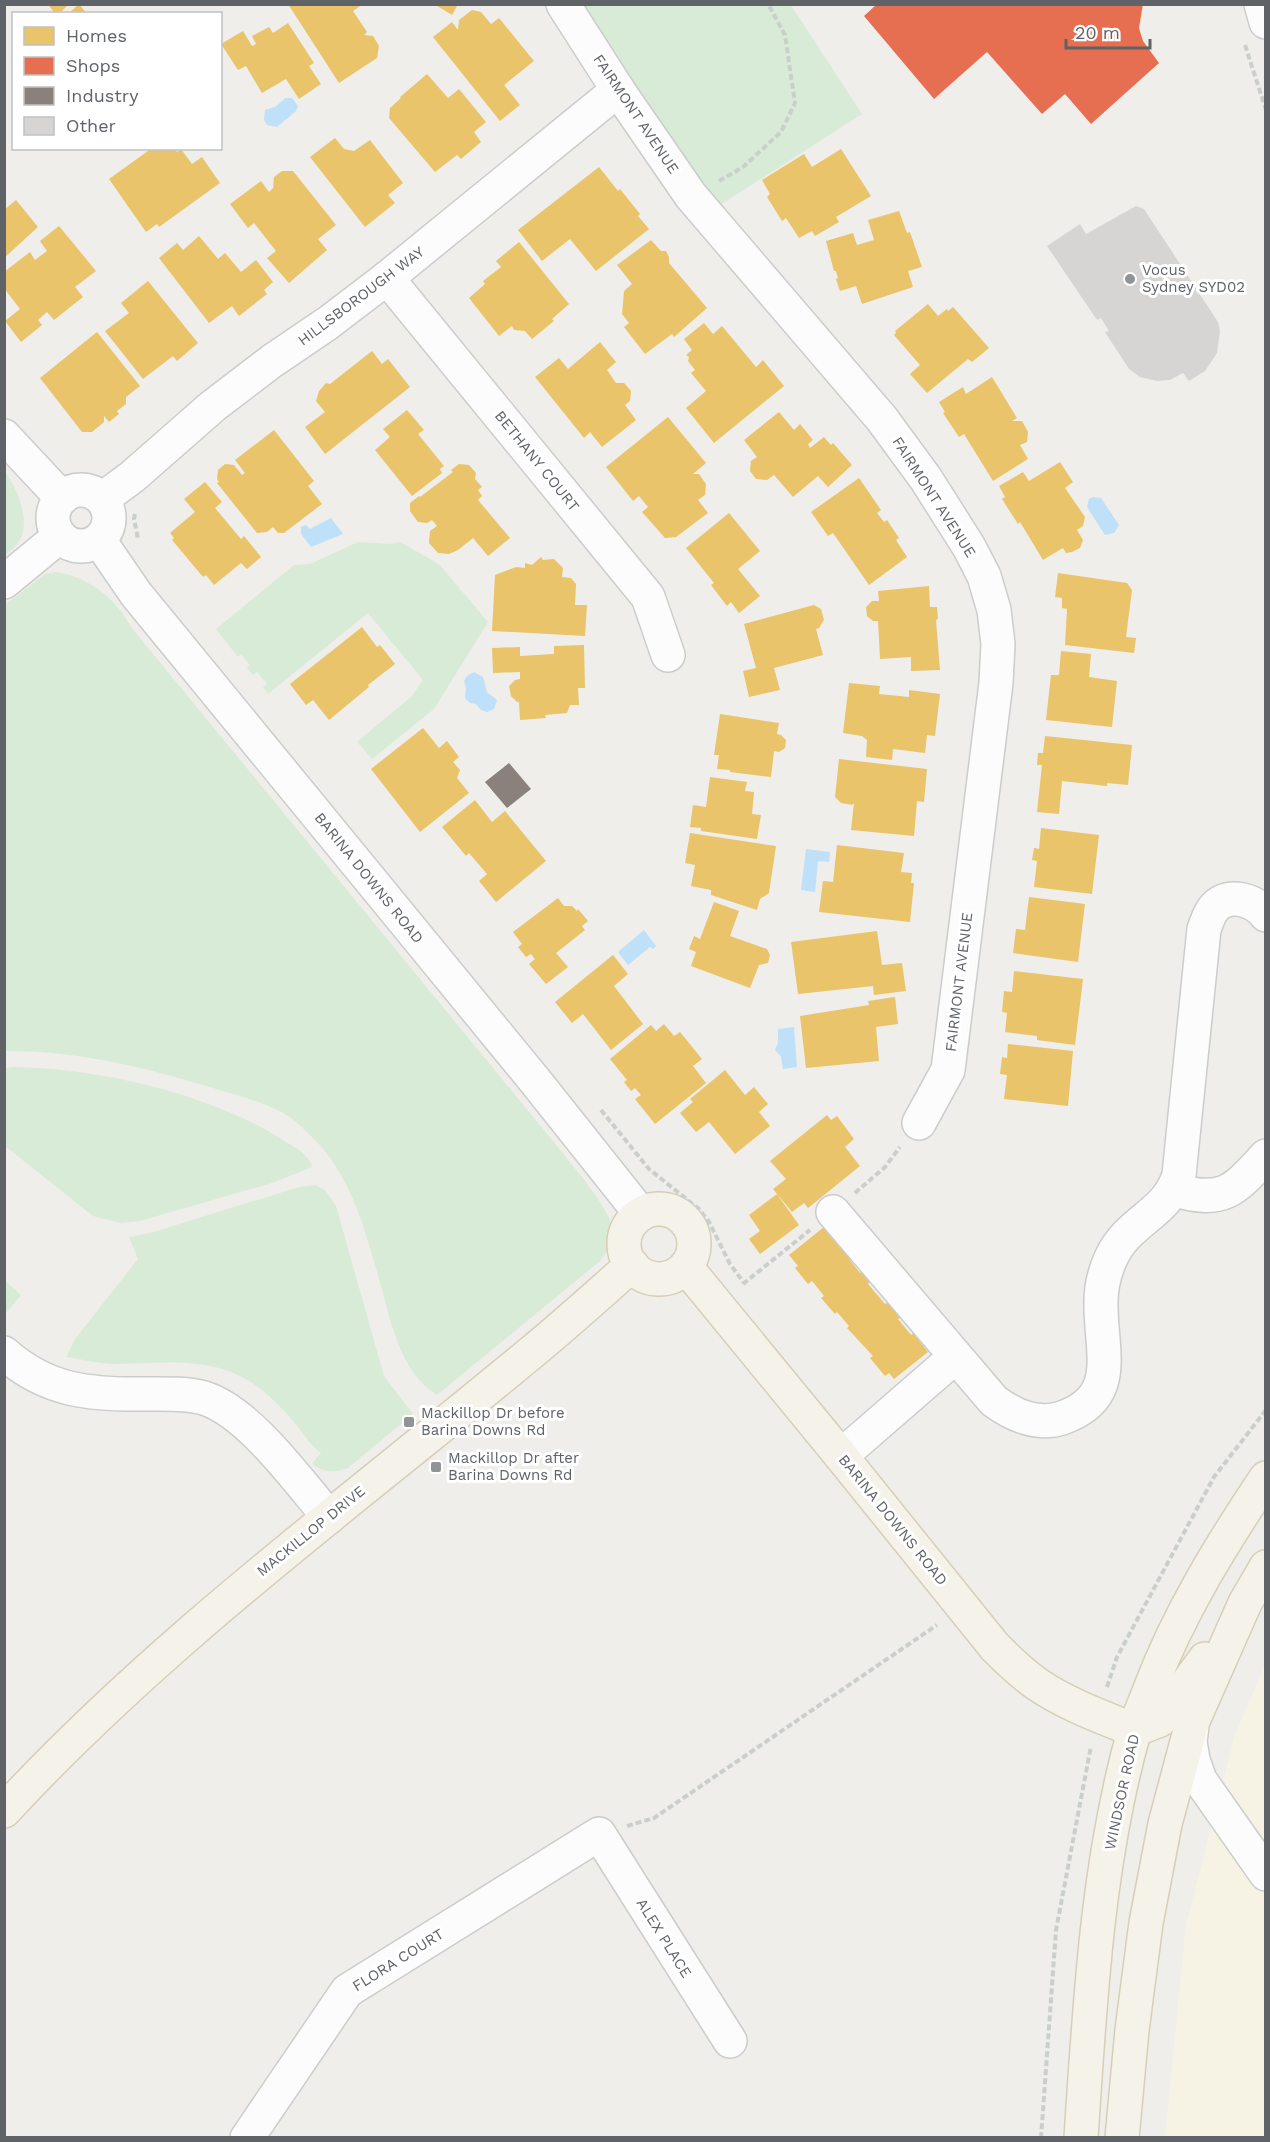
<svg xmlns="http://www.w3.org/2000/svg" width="1270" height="2142" viewBox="0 0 1270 2142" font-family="'Work Sans',sans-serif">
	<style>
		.commercial { fill: #f7f3e4 }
		.green { fill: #d8ebd6 }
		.water { fill: #bfe0f9 }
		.homes { fill: #e9c46a }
		.shops { fill: #e76f51 }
		.industry { fill: #8a817c }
		.building { fill: #d6d5d3 }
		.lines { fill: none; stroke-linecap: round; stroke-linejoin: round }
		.minor-casing { stroke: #cbcccc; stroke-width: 36 }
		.major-casing { stroke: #d7ceb8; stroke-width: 36 }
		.path { stroke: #cacfcc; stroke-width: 4; stroke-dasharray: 6 3; stroke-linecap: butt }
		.minor { stroke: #fdfcfc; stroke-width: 33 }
		.major { stroke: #f4f2e9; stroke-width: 33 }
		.poi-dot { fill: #919496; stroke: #fff; stroke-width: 2 }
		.labels { text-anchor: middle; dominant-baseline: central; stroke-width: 6; stroke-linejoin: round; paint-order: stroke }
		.street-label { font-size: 15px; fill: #5f6368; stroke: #fff }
		.poi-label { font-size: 15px; fill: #5f6368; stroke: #fff; text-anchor: start }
	</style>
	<rect width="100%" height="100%" fill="#efeeea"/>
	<polygon class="commercial" points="1265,1665 1265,2137 1165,2138 1186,1925 1235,1735"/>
	<g class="green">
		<polygon points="582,5 791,5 862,114 717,207 700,186"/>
		<path d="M5 472C18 489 33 525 17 544 14 548 10 551 6 554L4 553Z"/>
		<polygon points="358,542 391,544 400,542 439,564 488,622 434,709 372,759 357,742 412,696 423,680 368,613 268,694 263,687 267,684 257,672 253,675 247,668 250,665 241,654 238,657 216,629 294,565 310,564"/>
		<path d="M56 572C87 576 117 599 131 627L557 1146C570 1163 610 1208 611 1226 613 1239 609 1251 600 1261L437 1395C398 1371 390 1316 378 1275 365 1229 350 1175 315 1140 306 1131 294 1119 283 1113 261 1101 235 1095 210 1087 144 1067 74 1050 5 1051V605L45 574Z"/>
		<path d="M13 1067C98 1068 211 1094 283 1140 295 1148 308 1153 312 1167L272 1183 140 1221 121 1223 93 1216 5 1146V1068Z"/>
		<path d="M315 1185 325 1190 336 1206 384 1376 413 1414 348 1468C333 1473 325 1473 312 1464L321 1453C310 1445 303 1433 294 1422 284 1410 270 1396 258 1387 214 1354 162 1364 111 1364 96 1363 81 1359 66 1357L75 1339 138 1259 129 1237 150 1233 299 1187Z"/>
		<polygon points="4,1280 21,1295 5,1314 4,1314"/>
	</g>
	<g class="water">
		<polygon points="286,98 292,98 298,106 296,111 277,127 267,125 264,120 265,110 275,107"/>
		<polygon points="1093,497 1101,498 1119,525 1114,533 1105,535 1087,507 1089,499"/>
		<polygon points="331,518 343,534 311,547 301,534 301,527 306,525 310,529"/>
		<polygon points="474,672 483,677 487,692 497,700 494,709 487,712 481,710 476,704 470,703 465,698 466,688 464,681 467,676"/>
		<polygon points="806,849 830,852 829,862 818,861 815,892 801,890"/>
		<polygon points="644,930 656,946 653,949 650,947 628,965 618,952"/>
		<polygon points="794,1027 797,1067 783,1069 781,1057 775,1050 778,1043 778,1029"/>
	</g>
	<g class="homes">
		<polygon points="48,4 69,4 59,14 55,14"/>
		<polygon points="79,4 87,14 68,14"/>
		<polygon points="288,4 363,4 353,11 367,32 364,35 373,36 379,46 377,58 339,83"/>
		<polygon points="434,4 458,4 452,15"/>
		<polygon points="472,10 481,12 491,24 499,18 534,61 504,85 520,105 500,121 433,37 452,22 458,30 459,20"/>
		<polygon points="288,23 314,63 309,66 321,84 299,99 286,79 262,93 246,66 238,70 221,44 243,31 252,46 256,44 252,36 269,27 273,33"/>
		<polygon points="427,74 448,98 459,89 486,122 474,132 481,142 461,159 457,155 435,172 389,118 390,108 401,98 400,97"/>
		<polygon points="335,138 344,149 354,151 370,140 403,183 388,195 395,203 365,227 310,157"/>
		<polygon points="146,148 175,148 177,152 181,149 192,164 202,157 220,183 159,227 157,224 146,232 109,179 148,151"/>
		<polygon points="841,149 871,196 836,217 839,222 815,236 812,231 799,238 786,218 782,221 767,197 770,194 762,180 804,154 812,167"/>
		<polygon points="599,167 618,191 620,189 640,214 638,216 649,229 596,271 570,239 542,261 518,230"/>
		<polygon points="282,171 293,171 336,225 318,239 327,250 289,283 267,258 276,251 254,223 248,228 230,204 261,181 269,192 273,188 274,177"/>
		<polygon points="16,200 38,227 4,258 4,210"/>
		<polygon points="899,211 907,233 910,232 922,267 908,271 913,287 862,304 856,286 840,291 836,279 838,278 836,271 834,271 826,241 853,233 857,245 874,240 868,220"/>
		<polygon points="59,226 96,271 75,287 83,297 54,320 47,312 38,320 42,325 21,342 5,321 20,309 4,288 4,272 30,252 35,260 47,251 40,241"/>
		<polygon points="199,236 218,259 225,253 241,272 256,260 273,282 264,290 267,294 239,316 232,306 209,323 159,258 177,243 183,250"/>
		<polygon points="651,240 661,251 666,251 669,257 669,263 707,308 674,337 672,334 645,354 624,327 629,323 622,314 624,291 632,284 617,265"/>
		<polygon points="519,242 569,304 552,319 554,321 532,339 525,331 514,330 512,326 499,336 469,298 485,284 483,281 501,267 496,261"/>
		<polygon points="148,281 198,343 177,361 173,356 143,379 105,331 129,313 121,303"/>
		<polygon points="928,304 938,316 947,309 948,311 953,307 989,348 972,362 968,359 927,393 910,374 920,365 894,335 896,333 895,331"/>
		<polygon points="704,323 713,334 722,326 756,367 763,360 784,386 714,443 686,408 706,391 691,373 695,370 688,361 689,357 686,355 692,350 684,339"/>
		<polygon points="97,332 140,386 126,397 126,404 117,411 119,414 109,422 104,416 104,422 92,432 82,432 40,378"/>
		<polygon points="600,342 616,362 607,370 616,383 624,383 631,391 630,401 625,405 636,420 602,447 590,432 584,438 535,377 559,358 568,369"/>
		<polygon points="372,351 382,364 388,359 410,387 325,454 305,427 325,412 316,401 319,391 326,383 330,384"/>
		<polygon points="992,377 1017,418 1012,421 1022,421 1028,432 1027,442 1020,445 1028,459 993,481 964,434 959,437 943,413 945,412 939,402 963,387 966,394"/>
		<polygon points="407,410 424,430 418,434 444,466 440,469 442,473 412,496 375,450 390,437 383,429"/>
		<polygon points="779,412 794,430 800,424 813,440 808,444 810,448 824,437 831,445 833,443 852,465 828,487 818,476 793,497 774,475 767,480 756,479 750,471 751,461 757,457 744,440"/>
		<polygon points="668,417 706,463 693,474 699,474 706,484 705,495 698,500 708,513 676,537 665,538 642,512 648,507 639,496 633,501 606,467"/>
		<polygon points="274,430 314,481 308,486 322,504 284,533 278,533 273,527 267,532 257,533 217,483 219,482 217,479 218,470 225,464 234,465 242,475 245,473 235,460"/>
		<polygon points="1060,462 1073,482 1065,488 1085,517 1083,526 1077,530 1083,540 1080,548 1072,552 1066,553 1063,548 1043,560 1020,522 1018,524 1002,499 1005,497 999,486 1023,472 1029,481"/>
		<polygon points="459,464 469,465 476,473 475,479 482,487 478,490 482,496 478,500 510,538 488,556 473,538 458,550 449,554 438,553 429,543 430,531 437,526 432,520 427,523 418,522 410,511 410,503 419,496 420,497 453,472 451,470"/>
		<polygon points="859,478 881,510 877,513 884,522 887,520 899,538 896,540 907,557 869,585 833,533 828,536 811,512"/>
		<polygon points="205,482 222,502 215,508 241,539 244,536 261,557 247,569 241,563 214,585 206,575 203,577 172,540 174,538 170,533 195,512 184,499"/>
		<polygon points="729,513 760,551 738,569 760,596 739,613 731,602 727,606 711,585 714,583 686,548"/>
		<polygon points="541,557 543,560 554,559 563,568 562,577 571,578 576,584 575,605 587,605 585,636 492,631 495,575 516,567 525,568 525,563 532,565"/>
		<polygon points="1058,573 1127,583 1132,590 1126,637 1136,638 1134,653 1065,645 1067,609 1062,608 1062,598 1055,597"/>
		<polygon points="929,586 930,607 937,607 938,619 936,620 940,670 911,671 911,657 880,659 878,621 873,621 867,616 866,607 872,601 879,601 878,591"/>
		<polygon points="814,605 821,609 824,620 819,628 816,629 823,655 774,668 780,690 749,697 743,671 756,668 744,624"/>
		<polygon points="362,627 377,647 380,645 395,664 368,685 369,687 329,720 313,700 306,705 290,684"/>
		<polygon points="584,645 585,688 578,688 579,705 570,705 567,713 545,715 546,718 520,720 519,702 517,702 511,696 509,686 515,680 520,679 520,672 493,673 492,648 520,647 520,656 554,654 554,646"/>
		<polygon points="1061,651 1091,654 1089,677 1117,681 1112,727 1046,720 1051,675 1059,675"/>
		<polygon points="849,683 880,686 879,694 909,697 909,690 940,694 935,736 927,735 925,753 893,749 892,760 866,757 867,740 862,736 843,733"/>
		<polygon points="720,714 779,723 777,734 781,735 786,740 785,748 779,752 774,751 771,777 730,772 730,770 717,769 719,755 714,755"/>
		<polygon points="423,728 439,748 447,741 459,757 453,762 460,770 457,778 469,793 420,832 371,769"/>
		<polygon points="1045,736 1132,745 1128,785 1107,783 1107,786 1062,781 1059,814 1037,812 1042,765 1037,765 1038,753 1043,753"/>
		<polygon points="839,759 927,769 924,802 917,801 914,836 851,830 854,803 852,805 841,803 835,797"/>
		<polygon points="710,777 747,782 745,791 754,792 752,814 761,815 757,839 701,831 701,828 690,827 693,805 706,807"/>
		<polygon points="475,800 492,822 505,811 546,861 496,902 479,881 487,874 469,853 466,856 442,827"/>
		<polygon points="1041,828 1099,835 1092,894 1034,887 1037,861 1032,860 1034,848 1039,849"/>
		<polygon points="690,833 776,846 769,893 760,899 757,910 711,895 711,890 691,886 695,865 685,863"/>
		<polygon points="837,845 904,853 901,872 912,873 911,883 914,883 910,922 819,912 823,881 833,882"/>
		<polygon points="1029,897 1085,904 1078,962 1013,953 1016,929 1025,930"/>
		<polygon points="558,898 564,906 572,906 577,911 578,909 588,921 582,926 585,930 556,953 568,967 546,984 529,964 535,959 531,954 526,957 518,947 522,944 513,932"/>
		<polygon points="714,902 739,911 730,936 767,949 770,955 768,963 759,965 750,988 691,966 696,952 689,949 694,936 700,939"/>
		<polygon points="877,931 882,965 902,963 906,991 874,995 873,986 798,994 791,942"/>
		<polygon points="613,955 628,974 614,986 643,1024 611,1050 583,1014 572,1023 555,1002"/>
		<polygon points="1014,971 1083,979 1075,1045 1037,1040 1037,1036 1005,1032 1007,1013 1002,1012 1004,991 1012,992"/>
		<polygon points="895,997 898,1024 876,1027 879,1061 806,1068 800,1016 869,1005 868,1001"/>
		<polygon points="664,1024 674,1036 680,1032 702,1059 693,1066 706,1083 655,1124 635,1099 641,1095 635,1088 631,1091 624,1082 627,1080 610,1059 651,1025 656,1031"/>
		<polygon points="1008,1044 1073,1051 1068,1106 1004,1099 1007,1075 1000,1074 1002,1057 1007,1058"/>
		<polygon points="725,1070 745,1095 754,1087 768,1104 759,1112 770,1126 735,1154 709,1122 696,1132 680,1113 693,1102 690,1099"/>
		<polygon points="827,1115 831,1120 837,1116 854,1139 845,1147 860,1166 808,1208 804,1203 792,1212 773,1189 786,1179 770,1161"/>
		<polygon points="777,1194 799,1225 760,1254 749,1239 760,1231 749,1215"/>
		<polygon points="824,1227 839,1245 848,1238 859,1252 850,1260 860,1273 863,1271 871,1281 868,1284 885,1304 889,1302 901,1317 898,1319 911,1335 913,1333 928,1352 894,1379 889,1373 885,1376 870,1358 873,1356 847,1328 849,1326 837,1312 835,1314 821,1298 824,1296 817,1287 812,1281 808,1284 795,1268 798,1266 789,1255"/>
	</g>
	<polygon class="shops" points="877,4 1143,4 1139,28 1143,41 1159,63 1091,124 1065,94 1042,114 987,52 934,99 864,16"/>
	<polygon class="industry" points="509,763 531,789 507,808 485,782"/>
	<polygon class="building" points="1136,206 1144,209 1218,322 1220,331 1217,353 1205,371 1189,381 1183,373 1170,380 1157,381 1140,377 1129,369 1105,332 1109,331 1101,318 1097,320 1047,246 1080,224 1086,234"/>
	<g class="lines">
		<g class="minor-casing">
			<g id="minor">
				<polyline points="563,4 618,90 691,196 882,419 926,479 969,547 984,576 994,610 998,644 996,683 948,1070 919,1123"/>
				<polyline points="1261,4 1266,22"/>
				<polyline points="387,278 648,597 668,655"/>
				<polyline points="4,436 62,498"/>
				<circle cx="81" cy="518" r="28"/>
				<polyline points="102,499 132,477 213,406 272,361 328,323 387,278 618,90"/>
				<polyline points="99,540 136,594 536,1082 641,1214"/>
				<polyline points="4,582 60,536"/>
				<path d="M1175 1190C1223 1204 1234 1191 1266 1156"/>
				<path d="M833 1212 994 1401C1013 1415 1038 1426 1062 1418 1122 1397 1100 1351 1101 1302 1101 1288 1105 1271 1111 1258 1129 1219 1167 1215 1179 1175L1204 929C1207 922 1209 913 1215 907 1229 892 1255 900 1266 915"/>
				<path d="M4 1353C46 1391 91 1395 145 1394 164 1394 186 1393 204 1398 249 1412 298 1481 329 1517"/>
				<polyline points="841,1456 955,1357"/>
				<polyline points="1192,1725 1190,1742 1193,1760 1200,1780 1266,1874"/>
				<polyline points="247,2138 347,1991 599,1834 730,2041"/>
			</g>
		</g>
		<g class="major-casing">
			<g id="major">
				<circle cx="659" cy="1244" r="35"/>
				<path d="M686 1267 841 1456 995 1647C1008 1660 1021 1673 1037 1684 1066 1704 1102 1717 1134 1730"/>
				<polyline points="1134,1730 1160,1720 1205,1659"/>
				<path d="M4 1811C163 1639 353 1501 532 1352 566 1324 599 1294 632 1265"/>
				<path d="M1081 2138C1090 2002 1097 1863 1134 1732 1138 1717 1145 1703 1150 1689 1179 1613 1221 1545 1266 1478"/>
				<polyline points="1122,2138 1132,2030 1146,1923 1165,1824 1192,1723 1245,1603 1266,1567"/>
			</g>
		</g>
		<g class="path">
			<polyline points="1245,45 1266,110"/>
			<polyline points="719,181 743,167 781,132 795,103 785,35 768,4"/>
			<polyline points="135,514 134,519 138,539"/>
			<polyline points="601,1110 649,1169 699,1209 709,1222 730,1264 744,1283"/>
			<polyline points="855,1193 885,1167 900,1147"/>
			<polyline points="743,1284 810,1230"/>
			<polyline points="1107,1687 1117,1657 1214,1477 1266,1410"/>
			<polyline points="627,1826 654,1818 937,1625"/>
			<polyline points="1041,2138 1056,1930 1091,1746"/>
		</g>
		<use href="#minor" class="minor"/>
		<use href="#major" class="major"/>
	</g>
	<g class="poi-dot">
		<circle cx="1130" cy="279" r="6"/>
		<rect x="403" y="1416" width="12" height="12" rx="3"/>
		<rect x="430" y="1461" width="12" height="12" rx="3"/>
	</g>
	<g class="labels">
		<g class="street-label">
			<text transform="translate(636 114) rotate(56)">FAIRMONT AVENUE</text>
			<text transform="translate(361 296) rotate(-37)">HILLSBOROUGH WAY</text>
			<text transform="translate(537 461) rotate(51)">BETHANY COURT</text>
			<text transform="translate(934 497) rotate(57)">FAIRMONT AVENUE</text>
			<text transform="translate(369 878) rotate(51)">BARINA DOWNS ROAD</text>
			<text transform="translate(959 982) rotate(-83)">FAIRMONT AVENUE</text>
			<text transform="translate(893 1520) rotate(51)">BARINA DOWNS ROAD</text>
			<text transform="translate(311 1531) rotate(-39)">MACKILLOP DRIVE</text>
			<text transform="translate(1122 1792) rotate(-78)">WINDSOR ROAD</text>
			<text transform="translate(664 1938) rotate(58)">ALEX PLACE</text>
			<text transform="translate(398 1960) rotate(-32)">FLORA COURT</text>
		</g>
		<g class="poi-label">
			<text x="1142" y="270">Vocus<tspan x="1142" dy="17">Sydney SYD02</tspan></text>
			<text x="421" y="1413">Mackillop Dr before<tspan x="421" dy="17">Barina Downs Rd</tspan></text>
			<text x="448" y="1458">Mackillop Dr after<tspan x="448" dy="17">Barina Downs Rd</tspan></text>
		</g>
	</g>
	<rect width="1270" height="2142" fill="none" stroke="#5f6368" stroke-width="12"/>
	<rect x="12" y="12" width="210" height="138" fill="#ffffff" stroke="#bfc1c3" stroke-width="1.5"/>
	<rect x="24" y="27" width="30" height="18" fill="#e9c46a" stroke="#bfc1c3" stroke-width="1.5"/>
	<text x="66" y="42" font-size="18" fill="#5f6368">Homes</text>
	<rect x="24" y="57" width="30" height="18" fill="#e76f51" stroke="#bfc1c3" stroke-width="1.5"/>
	<text x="66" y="72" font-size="18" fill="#5f6368">Shops</text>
	<rect x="24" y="87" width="30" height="18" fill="#8a817c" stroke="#bfc1c3" stroke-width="1.5"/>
	<text x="66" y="102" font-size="18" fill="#5f6368">Industry</text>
	<rect x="24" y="117" width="30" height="18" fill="#d6d5d3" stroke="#bfc1c3" stroke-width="1.5"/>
	<text x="66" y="132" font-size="18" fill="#5f6368">Other</text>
	<path d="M1066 39v9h84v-9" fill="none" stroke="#5f6368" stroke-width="3"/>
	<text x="1075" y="39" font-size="18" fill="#5f6368" stroke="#ffffff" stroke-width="4.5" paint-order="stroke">20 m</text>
</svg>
